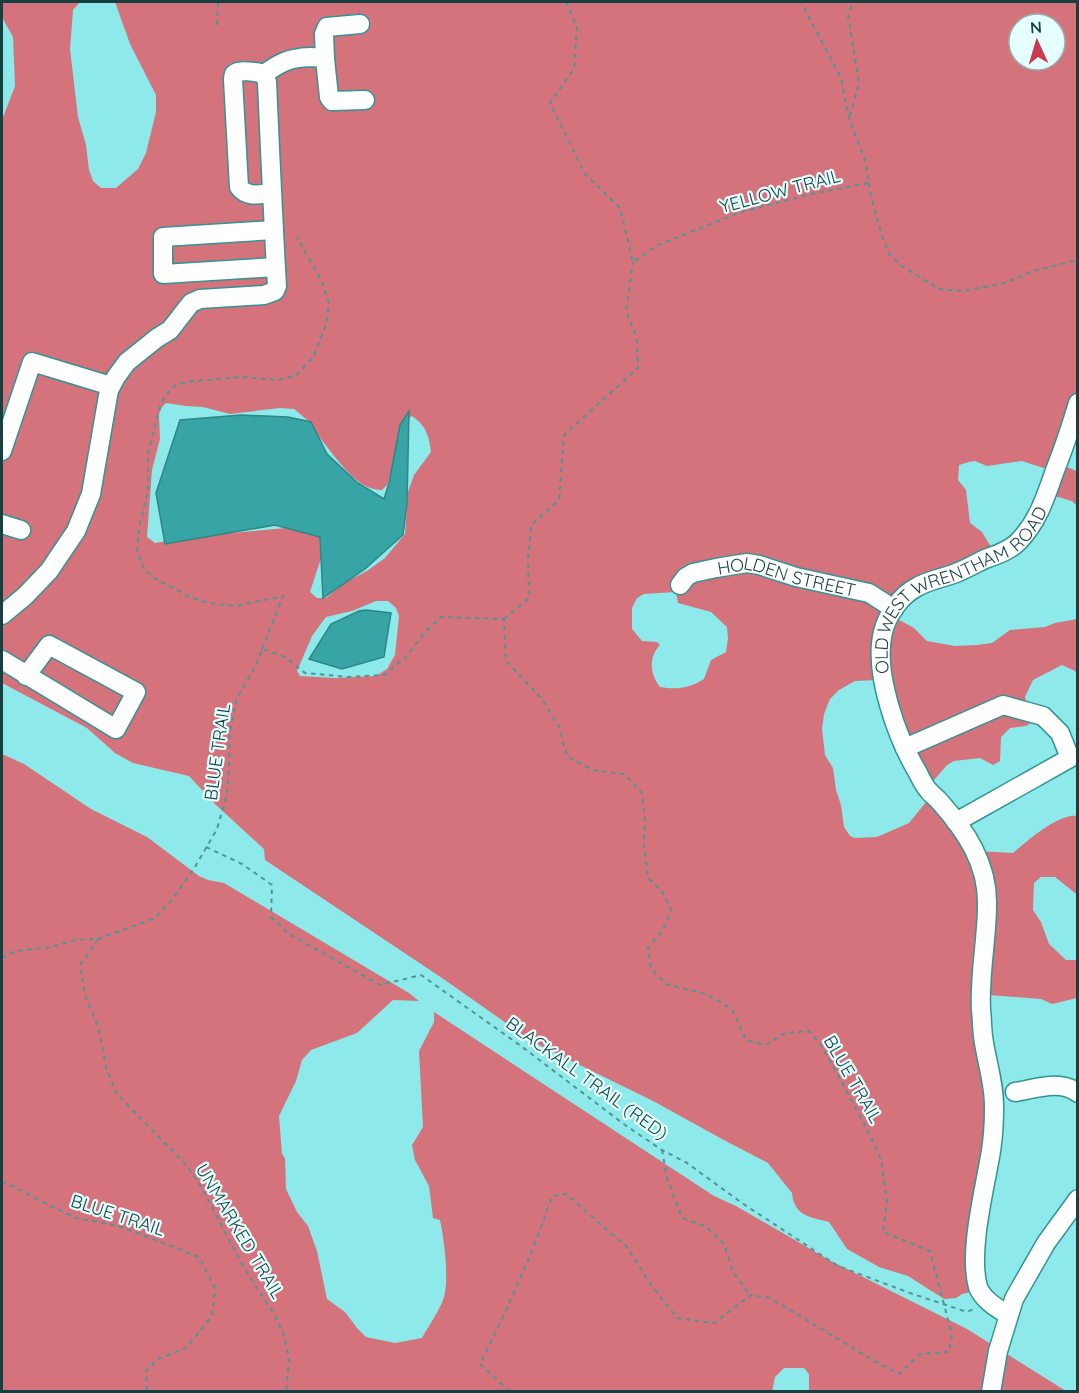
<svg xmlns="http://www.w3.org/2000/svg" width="1079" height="1393" viewBox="0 0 1079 1393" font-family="Quicksand,sans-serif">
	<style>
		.forest { fill: #d4737b; fill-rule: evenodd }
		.water { fill: #37a4a6; stroke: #2e8687; stroke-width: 1.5 }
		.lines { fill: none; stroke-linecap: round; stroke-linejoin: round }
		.minor-casing { stroke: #339495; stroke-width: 21 }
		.path { stroke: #539495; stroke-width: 2; stroke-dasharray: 4.5 4.5; stroke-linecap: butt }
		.minor { stroke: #fff; stroke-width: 18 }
		.labels { text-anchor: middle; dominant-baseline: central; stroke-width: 4.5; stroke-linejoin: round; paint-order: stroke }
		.street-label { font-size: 18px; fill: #183f40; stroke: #e5fefe }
	</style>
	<rect width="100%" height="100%" fill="#8eeaea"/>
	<g class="forest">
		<path d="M2 2H80L73 10 70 49 78 117 86 145 89 170 93 181 101 188H116L138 169 146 153 156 112V95L130 44 115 2H1077L1078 408 1059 464 1077 471V506L1072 501 1051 495 1053 471 1022 461 987 466 975 461 969 462 959 465 958 480 966 490 970 523 982 532 994 552 924 589 890 615 914 628 927 641 955 646 977 645 992 643 1010 630 1045 627 1055 623 1077 619V674L1075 671 1062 665 1033 680 1025 697 1033 722 1026 726 1010 728 1001 737 1000 761 993 765 980 758 954 761 947 765 928 787 879 680 855 681 839 690 830 699 824 714 822 729 825 755 833 768 836 790 841 805 844 827 850 836 855 838 877 837 909 823 931 796 976 851 1013 853C1027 841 1059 813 1077 816V893H1075L1055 877H1041L1034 883 1033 910 1041 922 1049 944 1066 960H1077V998L1052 1004 1041 999 989 995 990 1114 979 1290 962 1294 956 1298 944 1299 908 1276 879 1267 847 1249 829 1222C810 1217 794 1216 792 1193L768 1163 722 1139 655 1102 533 1042 442 978 265 860 264 849 215 804 189 776 133 763 115 753 87 728 2 683V120L15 86 13 37 2 17ZM1019 24H1055V60H1019ZM166 403 186 406 203 407 230 414 280 408 294 409 312 424 314 431C332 450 354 491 382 490L388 484 401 423 412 416C426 426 429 435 431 452L414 475 408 492 405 534 385 558 367 571 344 583 326 598H317L310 592 323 552 319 533 296 527 181 538 161 542 155 543 147 537 152 470 160 439 159 414 162 407ZM676 592 678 603 711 612 727 627 728 638 726 652 711 660 704 679C690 688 677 690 660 687 650 674 648 658 660 645L657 642 642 641 632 629V608L637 598 644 594ZM376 601H388L396 608 399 616 395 655 387 669 376 676 335 678 300 676 297 671 312 636 326 617 352 611Z"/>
		<path d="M2 754 24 764 91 809 147 837 199 876 208 880 224 883 409 993 419 1001 393 1000 357 1033 311 1050 302 1060 296 1081 279 1116 282 1154 285 1158 286 1189 297 1212 308 1226 317 1251 327 1299 345 1312 357 1328 366 1337 395 1343 422 1338C429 1325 438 1313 443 1300 450 1282 444 1239 440 1220L433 1218 429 1186 415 1160 412 1145 423 1127 419 1051 434 1022V1012L714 1196 736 1206 831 1261 967 1329 1066 1391H809V1374L804 1368H784L775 1377 772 1392 2 1391Z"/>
	</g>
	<g class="water">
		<polygon points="409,411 407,503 403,535 365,569 323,598 320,537 275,525 165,544 156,493 180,420 241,415 288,417 311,422 327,454 358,483 384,499 389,483 400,425"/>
		<polygon points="366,610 391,613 384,657 342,669 309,659 331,624 359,611"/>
	</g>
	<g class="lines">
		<g class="minor-casing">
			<g id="minor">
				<polyline points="325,59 324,34 327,27 360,24"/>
				<path d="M264 74C281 62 289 58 310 57 316 57 320 57 325 59L329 97 332 101 365 100"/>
				<polyline points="274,230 163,237 163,274 276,267"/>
				<polyline points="2,451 32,362 111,386"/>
				<polyline points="2,524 21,530"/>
				<path id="s1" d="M680 585 686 577 693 573 716 568 747 563 759 565 796 577 869 593 894 609"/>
				<path d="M2 615 25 596 49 571 76 531 91 494 109 390 116 377 127 362 157 338 170 330 191 303 200 299 264 295 275 291 277 286C273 218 270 150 267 82L264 74C257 72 239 69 234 74 233 76 233 78 233 79L239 187C247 198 260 194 272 193"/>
				<polyline points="2,660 116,729 136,692 49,645 26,676"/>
				<polyline points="905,748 1003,705 1043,716 1060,733 1070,758 956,822"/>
				<path d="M1015 1092C1035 1089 1060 1079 1078 1093"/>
				<path id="s2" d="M1008 1315C997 1308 983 1300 978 1287 968 1252 985 1188 991 1151 993 1138 994 1123 994 1109 995 1084 986 1061 983 1036 982 1028 982 1019 981 1010 979 975 987 940 987 905 988 864 966 831 940 802 937 798 932 795 929 791 924 786 921 779 918 773 897 738 873 672 883 632 887 615 901 595 917 587 929 580 943 578 956 573 966 569 975 564 985 559 996 555 1009 551 1018 542 1037 523 1045 499 1054 473 1063 450 1071 427 1078 403"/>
				<polyline points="991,1392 998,1351 1014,1299 1046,1243 1078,1199"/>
			</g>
		</g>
		<g class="path">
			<polyline points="566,2 577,27 574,69 550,103 585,174 620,208 633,262 658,245 741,212 816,193 869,183 865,160 849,119 841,78 801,2"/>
			<polyline points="217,25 218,2"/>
			<polyline points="850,116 859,83 848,15 853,2"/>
			<polyline points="869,183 871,197 882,236 890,255 902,266 939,289 962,291 1005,283 1033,271 1078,260"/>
			<polyline points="504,619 529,598 528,559 531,525 559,500 564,435 638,368 637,339 626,310 633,262"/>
			<polyline points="262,649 283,596 236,606 208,603 188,596 154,578 144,569 137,551 139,528 148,491 148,453 161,403 171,389 177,384 194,381 242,377 279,380 296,375 313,358 326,325 329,303 322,282 297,237"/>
			<polyline points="206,847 242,864 272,885 271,917 289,934 380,985 421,975 521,1046 625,1125 662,1150 687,1163 742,1203 838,1266 910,1293 967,1312 976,1308"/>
			<polyline points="98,939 80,965 85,995 99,1029 106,1067 116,1093 187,1166 202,1188 244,1268 276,1317 285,1338 289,1361 286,1392"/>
			<path d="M2 958 15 951 52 947 75 940 98 939 155 918 171 901 195 867 217 829 227 794 229 770 230 731 237 698 256 665 262 649 285 657 305 673 349 677 384 675 405 658 426 631 441 617 504 619 506 661 542 699 559 727 567 756 592 770 624 774 642 793 645 819 644 846 648 878 662 891 671 910 663 930 648 948 651 969 666 984 706 994 732 1009 746 1040 765 1045 785 1033 809 1031 823 1048 864 1123 881 1159 887 1201 883 1232 930 1251 952 1335 949 1352 920 1354 899 1374 871 1359 770 1298 751 1295 714 1323 677 1318 651 1285 627 1247 566 1194 552 1196C533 1254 507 1309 480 1364L510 1392"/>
			<polyline points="662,1150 667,1178 682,1218 705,1226 724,1244 733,1272 750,1295"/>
			<polyline points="2,1184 7,1183 41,1201 76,1218 119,1226 199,1257 215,1288 212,1316 186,1348 158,1359 146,1371 147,1389 155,1392"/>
			<polyline points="245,1392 256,1392"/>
		</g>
		<use href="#minor" class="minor"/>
	</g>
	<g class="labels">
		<g class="street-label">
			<text transform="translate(780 191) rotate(-15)">YELLOW TRAIL</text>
			<text stroke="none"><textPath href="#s1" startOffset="114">HOLDEN STREET</textPath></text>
			<text stroke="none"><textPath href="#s2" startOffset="812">OLD WEST WRENTHAM ROAD</textPath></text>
			<text transform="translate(217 752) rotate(-82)">BLUE TRAIL</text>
			<text transform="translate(587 1078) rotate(36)">BLACKALL TRAIL (RED)</text>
			<text transform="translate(853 1079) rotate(60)">BLUE TRAIL</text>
			<text transform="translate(118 1215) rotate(18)">BLUE TRAIL</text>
			<text transform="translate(240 1231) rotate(59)">UNMARKED TRAIL</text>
		</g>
	</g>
	<rect width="1079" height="1393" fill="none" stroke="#183f40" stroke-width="6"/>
	<g transform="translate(1037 42) rotate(356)"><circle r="28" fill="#e5fefe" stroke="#93b2b2" stroke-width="1.5"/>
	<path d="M0-4.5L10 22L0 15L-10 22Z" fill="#ca3a51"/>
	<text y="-9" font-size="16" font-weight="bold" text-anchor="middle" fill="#183f40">N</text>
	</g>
</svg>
